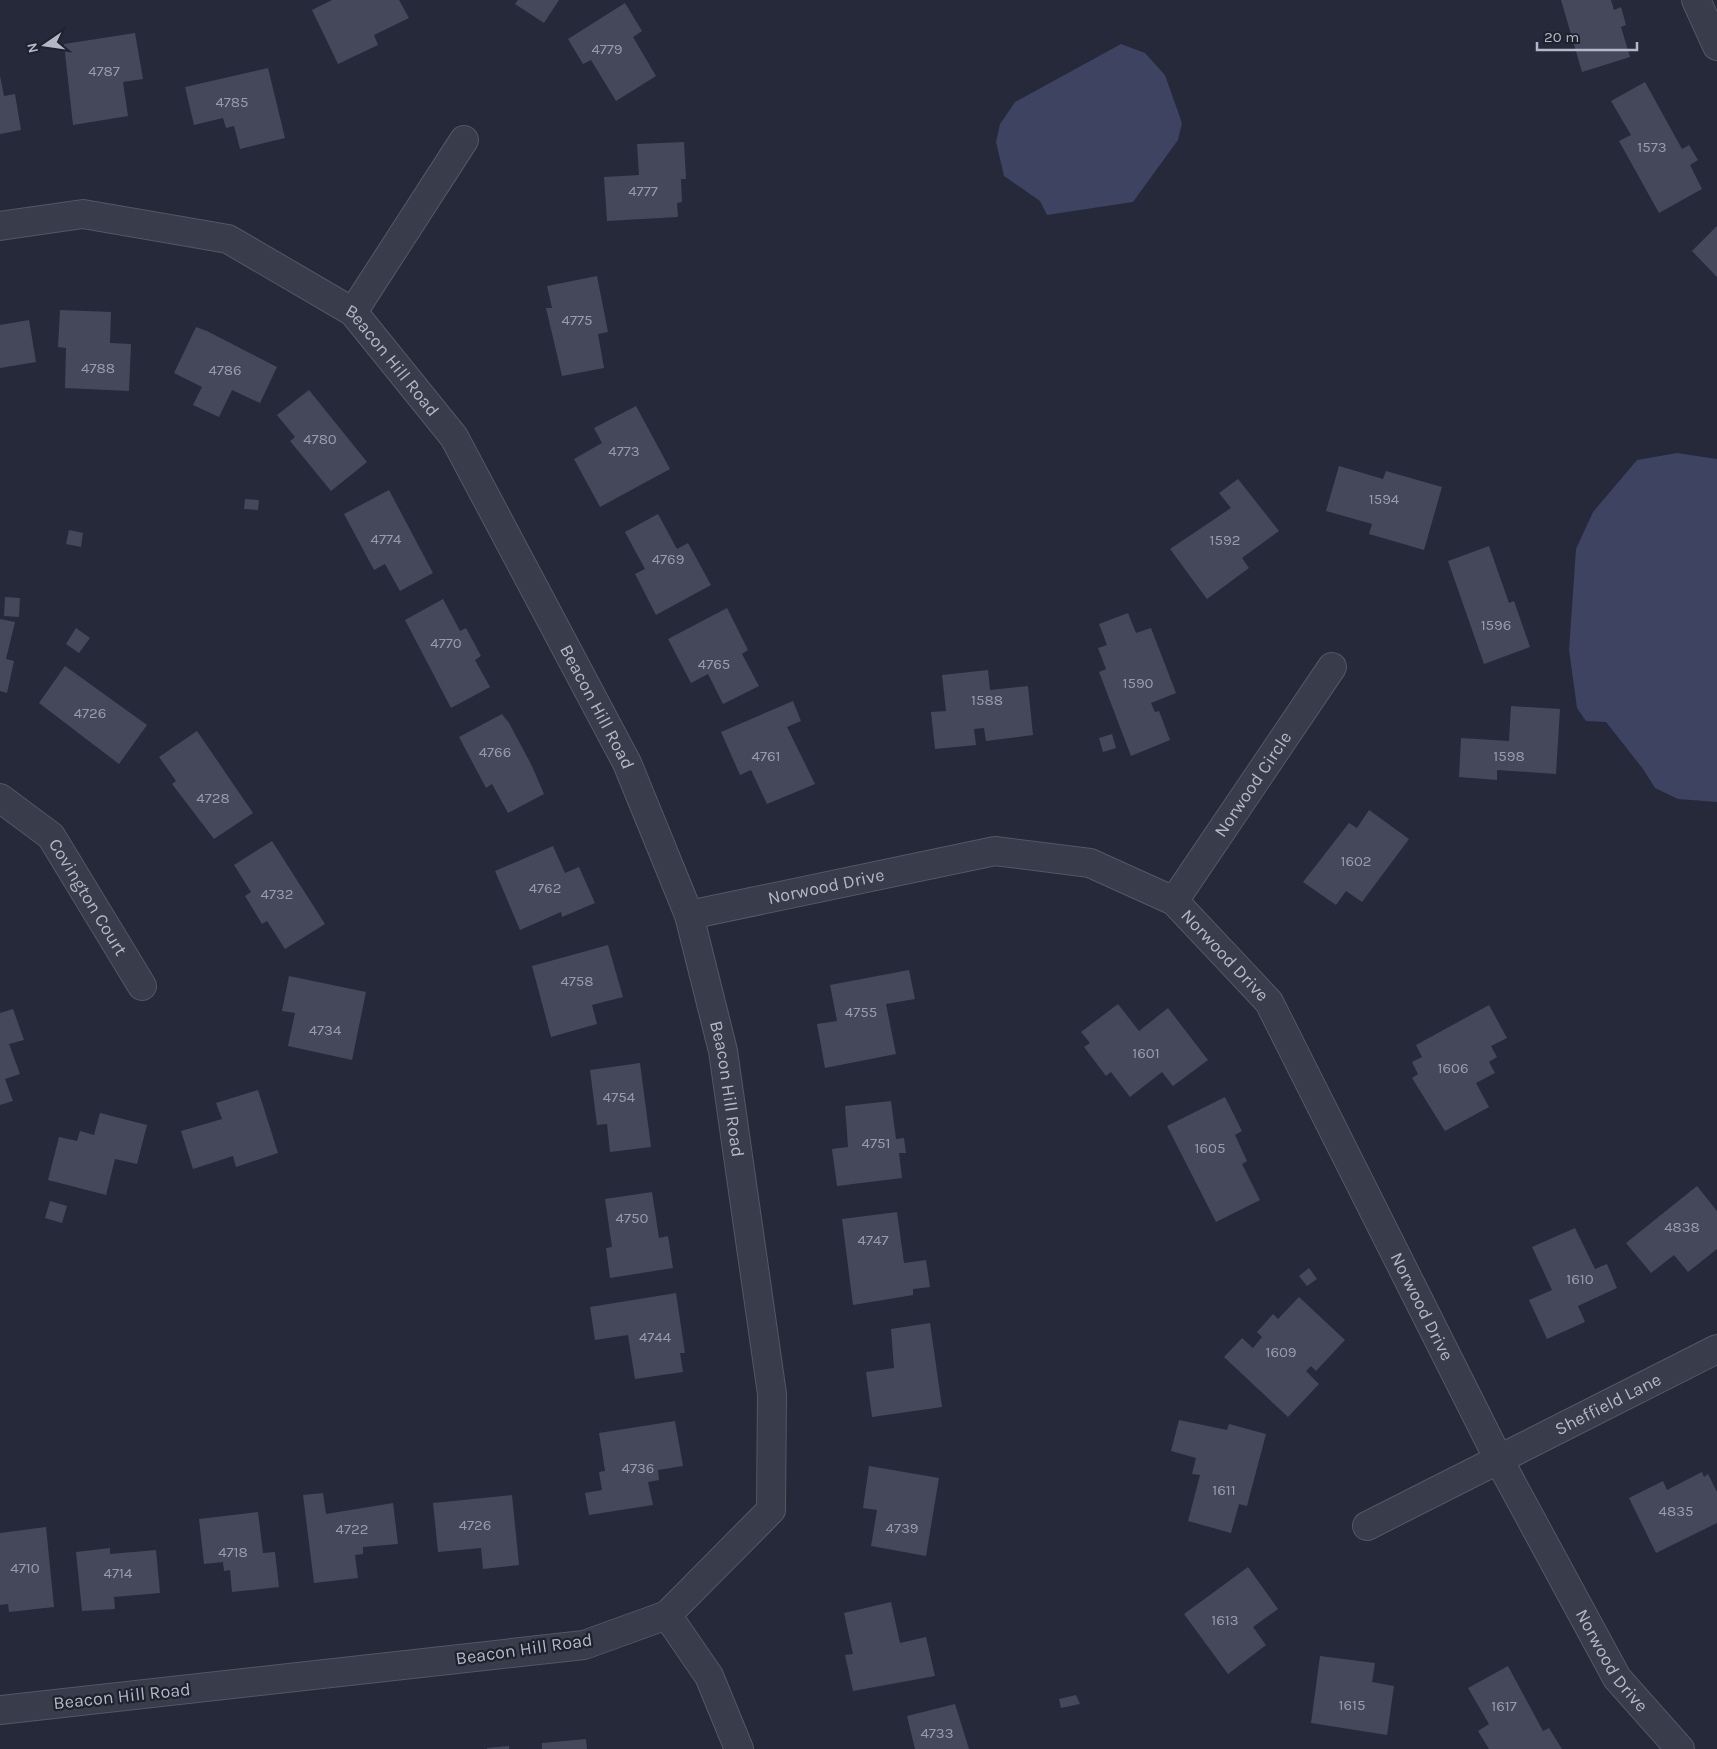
<svg xmlns="http://www.w3.org/2000/svg" width="1717" height="1749" viewBox="0 0 1717 1749" font-family="Karla,sans-serif">
	<style>
		.water { fill: #3d4360 }
		.building { fill: #45485a }
		.lines { fill: none; stroke-linecap: round; stroke-linejoin: round }
		.minor-casing { stroke: #545764; stroke-width: 30 }
		.minor { stroke: #393c4a; stroke-width: 28 }
		.labels { text-anchor: middle; dominant-baseline: central; stroke-width: 4.5; stroke-linejoin: round; paint-order: stroke }
		.number-label { font-size: 15px; fill: #989baa }
		.street-label { font-size: 18px; fill: #b4b7c5; stroke: #1e212e }
	</style>
	<rect width="100%" height="100%" fill="#252939"/>
	<g class="water">
		<polygon points="1121,44 1145,53 1165,75 1182,123 1178,140 1133,202 1047,215 1040,201 1004,176 996,142 1000,124 1015,102"/>
		<polygon points="1677,453 1717,459 1717,802 1678,799 1655,788 1643,769 1606,722 1586,721 1577,708 1569,650 1576,549 1593,512 1637,460"/>
	</g>
	<g class="building">
		<polygon points="332,0 399,0 409,18 374,35 378,45 338,64 312,10"/>
		<polygon points="518,0 559,0 544,23 515,4"/>
		<polygon points="1561,0 1611,0 1614,10 1621,7 1626,25 1621,27 1630,57 1582,72"/>
		<polygon points="625,3 642,31 633,37 656,76 616,101 591,60 583,64 568,39"/>
		<polygon points="135,33 143,79 123,82 128,116 73,125 64,44"/>
		<polygon points="268,68 285,138 240,149 234,126 226,128 223,118 194,125 185,87"/>
		<polygon points="0,76 4,96 15,94 21,130 0,134"/>
		<polygon points="1645,82 1682,149 1689,145 1698,160 1690,165 1702,189 1659,213 1619,141 1631,135 1611,101"/>
		<polygon points="684,142 686,179 681,179 682,202 677,203 678,217 607,221 604,177 639,175 637,144"/>
		<polygon points="1717,226 1717,277 1692,251"/>
		<polygon points="597,276 608,332 598,334 604,368 562,376 546,308 552,308 547,286"/>
		<polygon points="60,310 111,312 110,343 131,344 129,391 65,388 66,348 58,347"/>
		<polygon points="29,320 36,362 0,368 0,325"/>
		<polygon points="196,327 207,331 277,367 260,403 232,390 219,417 193,405 202,387 174,373"/>
		<polygon points="309,390 367,462 331,491 290,441 295,437 277,415"/>
		<polygon points="636,406 670,469 600,507 574,459 602,443 594,428"/>
		<polygon points="1339,466 1383,479 1386,471 1442,487 1424,550 1369,534 1372,524 1326,511"/>
		<polygon points="1238,479 1279,531 1242,558 1249,568 1207,599 1170,549 1231,508 1219,493"/>
		<polygon points="389,490 433,573 400,591 385,564 374,570 344,514"/>
		<polygon points="245,499 259,500 258,510 244,509"/>
		<polygon points="658,514 677,549 688,543 711,585 656,615 635,574 645,569 625,532"/>
		<polygon points="69,530 83,533 81,547 66,544"/>
		<polygon points="1489,546 1509,603 1514,601 1530,647 1484,664 1448,561"/>
		<polygon points="5,597 20,598 19,617 4,616"/>
		<polygon points="443,599 460,631 466,628 481,656 475,660 490,687 451,708 405,620"/>
		<polygon points="727,608 748,650 742,654 759,686 723,704 708,674 691,683 668,639"/>
		<polygon points="1128,613 1136,633 1151,628 1176,693 1151,703 1155,712 1159,711 1170,740 1131,756 1099,672 1106,669 1098,648 1107,645 1099,624"/>
		<polygon points="0,619 15,622 6,659 14,661 7,693 0,691"/>
		<polygon points="76,628 90,638 79,653 66,644"/>
		<polygon points="65,666 147,725 119,764 39,703"/>
		<polygon points="988,670 990,690 1028,686 1033,735 986,741 984,728 974,729 976,745 935,749 931,712 946,711 942,675"/>
		<polygon points="793,701 801,721 787,727 815,784 767,804 751,770 740,775 721,732"/>
		<polygon points="1511,706 1560,709 1556,774 1497,770 1497,780 1459,777 1461,738 1509,741"/>
		<polygon points="502,714 509,723 532,766 544,794 508,813 492,784 486,788 459,737"/>
		<polygon points="197,731 253,813 214,839 172,784 176,781 159,757"/>
		<polygon points="1112,734 1116,748 1103,752 1099,738"/>
		<polygon points="1369,810 1409,839 1362,902 1346,891 1336,905 1303,882 1349,823 1357,828"/>
		<polygon points="272,841 325,924 285,949 267,921 262,924 245,896 251,892 234,865"/>
		<polygon points="553,846 565,873 579,867 595,903 562,917 561,912 520,930 495,871"/>
		<polygon points="608,945 623,997 592,1005 597,1024 551,1037 532,966"/>
		<polygon points="909,970 915,999 886,1004 896,1054 825,1068 817,1024 837,1021 830,985"/>
		<polygon points="289,976 366,992 352,1060 288,1046 295,1013 282,1011"/>
		<polygon points="1118,1004 1139,1031 1168,1008 1208,1060 1173,1086 1162,1072 1130,1097 1111,1072 1106,1076 1084,1047 1090,1043 1081,1032"/>
		<polygon points="1489,1005 1507,1038 1491,1046 1497,1057 1489,1062 1495,1073 1476,1083 1489,1107 1445,1131 1412,1078 1418,1074 1412,1062 1422,1057 1416,1045"/>
		<polygon points="13,1009 24,1040 9,1044 20,1074 5,1079 13,1101 0,1105 0,1013"/>
		<polygon points="640,1063 651,1147 610,1152 607,1124 597,1125 590,1070"/>
		<polygon points="258,1090 278,1153 236,1167 233,1156 193,1169 181,1131 222,1119 216,1103"/>
		<polygon points="1225,1097 1242,1131 1235,1135 1247,1161 1242,1164 1260,1200 1216,1222 1167,1126"/>
		<polygon points="891,1101 896,1139 904,1138 906,1153 899,1153 902,1178 837,1186 832,1149 848,1147 845,1106"/>
		<polygon points="100,1113 147,1125 137,1164 115,1159 106,1195 48,1180 59,1137 77,1141 80,1131 94,1135"/>
		<polygon points="1697,1186 1717,1211 1717,1249 1688,1272 1674,1255 1651,1273 1626,1243"/>
		<polygon points="652,1192 659,1238 668,1236 673,1268 610,1278 606,1248 612,1247 605,1199"/>
		<polygon points="50,1201 67,1206 62,1223 45,1218"/>
		<polygon points="897,1212 904,1263 926,1260 930,1287 913,1289 913,1295 853,1305 842,1219"/>
		<polygon points="1575,1228 1595,1269 1607,1264 1617,1288 1578,1306 1585,1322 1547,1339 1529,1300 1552,1290 1532,1247"/>
		<polygon points="1309,1268 1317,1279 1307,1286 1299,1276"/>
		<polygon points="676,1293 685,1353 680,1353 683,1372 635,1379 628,1335 595,1340 590,1307"/>
		<polygon points="1299,1297 1345,1340 1316,1371 1311,1366 1306,1371 1319,1384 1288,1417 1224,1357 1242,1338 1253,1348 1262,1337 1257,1332 1273,1314 1278,1319"/>
		<polygon points="930,1323 942,1407 872,1417 866,1372 894,1368 891,1329"/>
		<polygon points="1179,1420 1227,1430 1229,1424 1266,1434 1247,1506 1239,1504 1231,1533 1188,1521 1200,1475 1192,1474 1196,1458 1171,1451"/>
		<polygon points="675,1421 683,1466 658,1470 659,1480 648,1482 653,1505 589,1515 585,1493 602,1490 599,1472 605,1471 599,1433"/>
		<polygon points="869,1466 939,1478 926,1556 871,1546 877,1510 863,1508"/>
		<polygon points="1702,1472 1704,1477 1708,1474 1717,1492 1717,1523 1656,1553 1629,1498 1663,1481 1667,1490"/>
		<polygon points="323,1493 326,1514 393,1503 398,1544 363,1547 363,1554 355,1555 358,1578 314,1583 303,1495"/>
		<polygon points="512,1495 519,1565 483,1569 481,1548 438,1552 433,1503"/>
		<polygon points="258,1512 263,1553 275,1552 279,1587 232,1592 230,1570 224,1571 223,1562 204,1564 199,1519"/>
		<polygon points="46,1527 54,1607 9,1612 8,1604 0,1605 0,1533"/>
		<polygon points="110,1548 110,1554 156,1550 160,1593 114,1597 115,1609 82,1611 76,1552"/>
		<polygon points="1248,1567 1278,1609 1253,1627 1266,1645 1228,1674 1184,1614"/>
		<polygon points="891,1602 900,1643 926,1637 935,1676 853,1691 845,1655 853,1654 844,1613"/>
		<polygon points="1320,1656 1375,1663 1372,1682 1394,1686 1387,1735 1311,1723"/>
		<polygon points="1508,1666 1543,1731 1549,1728 1562,1749 1489,1749 1478,1731 1489,1724 1468,1688"/>
		<polygon points="1076,1695 1080,1704 1061,1708 1059,1699"/>
		<polygon points="955,1704 969,1749 915,1749 907,1716"/>
		<polygon points="586,1739 587,1749 542,1749 542,1743"/>
		<polygon points="509,1746 509,1749 487,1749 487,1748"/>
	</g>
	<g class="lines">
		<g class="minor-casing">
			<g id="minor">
				<polyline points="1696,0 1717,46"/>
				<path id="s1" d="M0 226 83 214 228 239 353 312 454 437 627 763 689 915 723 1051 772 1394 771 1510 667 1615 584 1645 0 1710"/>
				<polyline points="353,312 464,140"/>
				<path id="s2" d="M0 798 51 836 142 986"/>
				<path id="s3" d="M1174 901 1332 667"/>
				<path id="s4" d="M689 915 995 851 1090 863 1174 901 1269 1002 1499 1460 1617 1678 1680 1749"/>
				<path id="s5" d="M1367 1526 1717 1349"/>
				<polyline points="667,1615 709,1676 739,1749"/>
			</g>
		</g>
		<use href="#minor" class="minor"/>
	</g>
	<g class="labels">
		<g class="number-label">
			<text x="607" y="49">4779</text>
			<text x="104" y="71">4787</text>
			<text x="232" y="102">4785</text>
			<text x="1652" y="147">1573</text>
			<text x="643" y="191">4777</text>
			<text x="577" y="320">4775</text>
			<text x="98" y="368">4788</text>
			<text x="225" y="370">4786</text>
			<text x="320" y="439">4780</text>
			<text x="624" y="451">4773</text>
			<text x="1384" y="499">1594</text>
			<text x="386" y="539">4774</text>
			<text x="1225" y="540">1592</text>
			<text x="668" y="559">4769</text>
			<text x="1496" y="625">1596</text>
			<text x="446" y="643">4770</text>
			<text x="714" y="664">4765</text>
			<text x="1138" y="683">1590</text>
			<text x="987" y="700">1588</text>
			<text x="90" y="713">4726</text>
			<text x="495" y="752">4766</text>
			<text x="766" y="756">4761</text>
			<text x="1509" y="756">1598</text>
			<text x="213" y="798">4728</text>
			<text x="1356" y="861">1602</text>
			<text x="545" y="888">4762</text>
			<text x="277" y="894">4732</text>
			<text x="577" y="981">4758</text>
			<text x="861" y="1012">4755</text>
			<text x="325" y="1030">4734</text>
			<text x="1146" y="1053">1601</text>
			<text x="1453" y="1068">1606</text>
			<text x="619" y="1097">4754</text>
			<text x="876" y="1143">4751</text>
			<text x="1210" y="1148">1605</text>
			<text x="632" y="1218">4750</text>
			<text x="1682" y="1227">4838</text>
			<text x="873" y="1240">4747</text>
			<text x="1580" y="1279">1610</text>
			<text x="655" y="1337">4744</text>
			<text x="1281" y="1352">1609</text>
			<text x="638" y="1468">4736</text>
			<text x="1224" y="1490">1611</text>
			<text x="1676" y="1511">4835</text>
			<text x="475" y="1525">4726</text>
			<text x="902" y="1528">4739</text>
			<text x="352" y="1529">4722</text>
			<text x="233" y="1552">4718</text>
			<text x="25" y="1568">4710</text>
			<text x="118" y="1573">4714</text>
			<text x="1225" y="1620">1613</text>
			<text x="1352" y="1705">1615</text>
			<text x="1504" y="1706">1617</text>
			<text x="937" y="1733">4733</text>
		</g>
		<g class="street-label">
			<text stroke="none"><textPath href="#s1" startOffset="438">Beacon Hill Road</textPath></text>
			<text stroke="none"><textPath href="#s1" startOffset="842">Beacon Hill Road</textPath></text>
			<text stroke="none"><textPath href="#s3" startOffset="141">Norwood Circle</textPath></text>
			<text stroke="none"><textPath href="#s4" startOffset="140">Norwood Drive</textPath></text>
			<text stroke="none"><textPath href="#s2" startOffset="135">Covington Court</textPath></text>
			<text stroke="none"><textPath href="#s4" startOffset="575">Norwood Drive</textPath></text>
			<text stroke="none"><textPath href="#s1" startOffset="1248">Beacon Hill Road</textPath></text>
			<text stroke="none"><textPath href="#s4" startOffset="980">Norwood Drive</textPath></text>
			<text stroke="none"><textPath href="#s5" startOffset="270">Sheffield Lane</textPath></text>
			<text transform="translate(524 1649) rotate(-8)">Beacon Hill Road</text>
			<text stroke="none"><textPath href="#s4" startOffset="1382">Norwood Drive</textPath></text>
			<text transform="translate(122 1696) rotate(-6)">Beacon Hill Road</text>
		</g>
	</g>
	<g transform="translate(45 45) rotate(257)" stroke="#1e212e" stroke-width="4" paint-order="stroke">
	<path d="M0-4L9 19L0 12L-9 19Z" fill="#b4b7c5"/>
	<text y="-8" font-size="14" font-weight="bold" text-anchor="middle" fill="#b4b7c5">N</text>
	</g>
	<path d="M1537 42v8h100v-8" fill="none" stroke="#b4b7c5" stroke-width="2.5"/>
	<text x="1544" y="42" font-size="15" fill="#b4b7c5" stroke="#1e212e" stroke-width="4" paint-order="stroke">20 m</text>
</svg>
